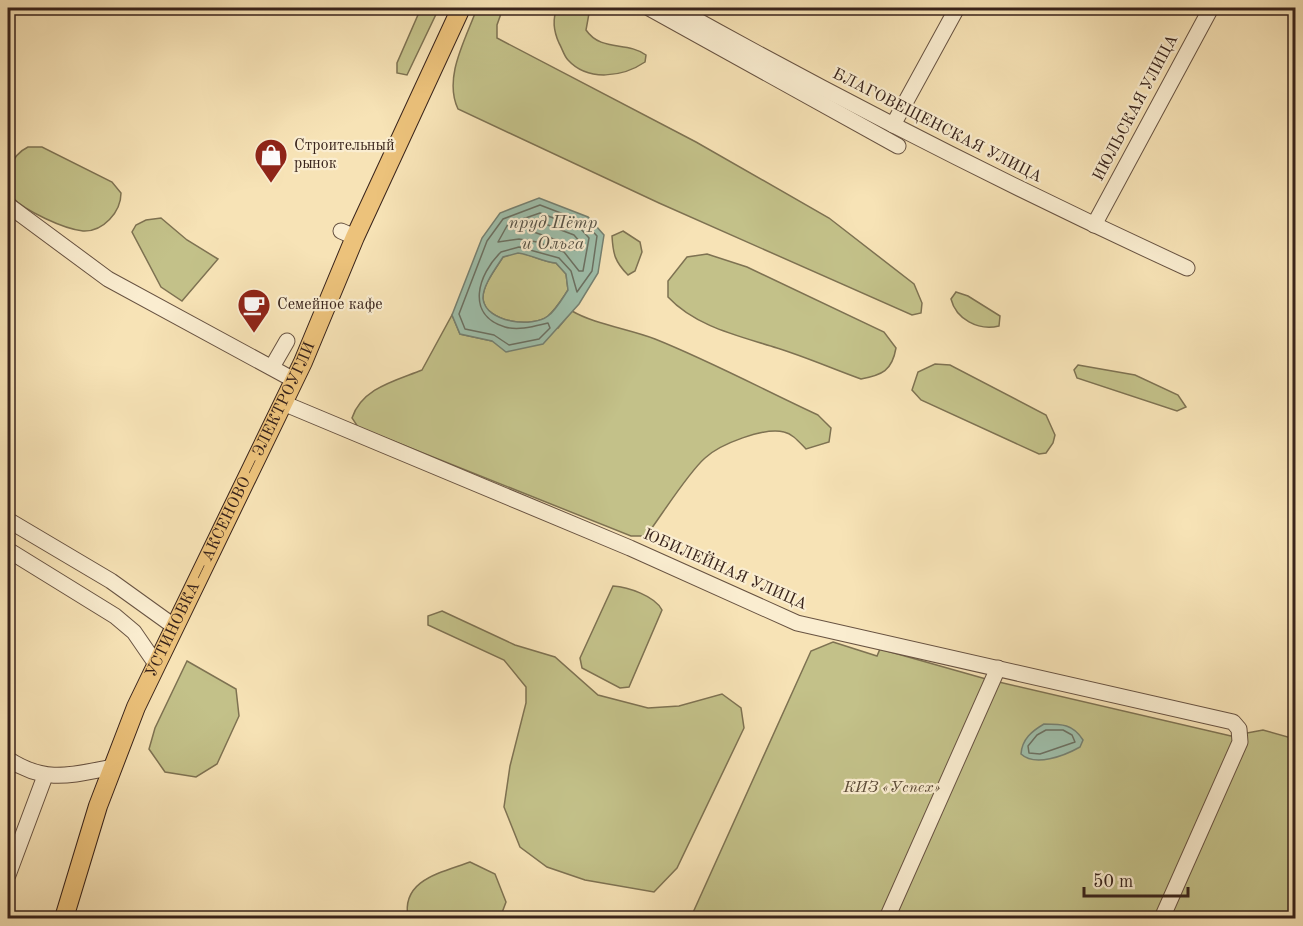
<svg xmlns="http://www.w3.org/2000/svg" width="1303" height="926" viewBox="0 0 1303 926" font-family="'Old Standard TT',serif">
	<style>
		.green { fill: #c3c189; stroke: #7e7252; stroke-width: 1.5 }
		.water { fill: #9ebeaa; stroke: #758071; stroke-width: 1.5; fill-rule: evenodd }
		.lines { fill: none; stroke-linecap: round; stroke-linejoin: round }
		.shore { stroke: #6b7062; stroke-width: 1.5 }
		.minor-casing { stroke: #685342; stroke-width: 17 }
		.major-casing { stroke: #38231b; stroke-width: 20 }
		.minor { stroke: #faedd0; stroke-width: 15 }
		.major { stroke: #ecc27b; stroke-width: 18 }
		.labels { text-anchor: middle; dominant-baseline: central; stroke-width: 4.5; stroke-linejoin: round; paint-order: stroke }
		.street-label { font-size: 16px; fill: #38231b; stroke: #faedd0 }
		.poi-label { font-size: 16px; fill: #38231b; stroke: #faedd0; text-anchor: start }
		.park-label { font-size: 16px; font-style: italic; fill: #5b4a36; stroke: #faedd0 }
		.water-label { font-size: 18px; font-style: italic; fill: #575246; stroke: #faedd0 }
	</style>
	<rect width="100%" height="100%" fill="#f7e3b6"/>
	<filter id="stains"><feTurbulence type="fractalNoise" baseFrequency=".00333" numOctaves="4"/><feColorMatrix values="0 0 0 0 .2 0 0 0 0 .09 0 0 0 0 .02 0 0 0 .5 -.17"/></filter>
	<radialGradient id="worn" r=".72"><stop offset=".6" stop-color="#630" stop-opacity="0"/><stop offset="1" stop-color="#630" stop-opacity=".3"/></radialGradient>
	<g class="green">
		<polygon points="421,8 439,8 407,75 397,73 397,63"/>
		<path d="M477 8H503L497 25V38L696 142 829 218 914 284 922 303 921 313 912 315 659 203 458 109C443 77 466 39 477 8Z"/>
		<path d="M557 8H590L586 30C601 52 627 41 646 55L645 62C623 77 588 82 568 60 564 56 562 48 559 43 554 32 552 20 557 8Z"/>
		<path d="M28 147H42L112 182 121 193C121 212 103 232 83 231 64 229 25 211 12 197 0 181 11 155 28 147Z"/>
		<polygon points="161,218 187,240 218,259 182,301 161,287 132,232 136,225 146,220"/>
		<path d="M623 231 640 242 642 252 635 271 628 275C615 262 613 254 612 236Z"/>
		<path d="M518 252C532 255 543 262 556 263L566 274 568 290C562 299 556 309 548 316 533 328 486 323 483 299 482 286 496 268 503 257Z"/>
		<path d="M707 254 747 267 884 332 896 348C892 371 882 375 861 379 833 369 806 357 777 348 740 336 696 327 668 297V281L687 257Z"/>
		<path d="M956 292 968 296 1000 316 999 326C978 331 956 319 951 299Z"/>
		<path d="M572 311C594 324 629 329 655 339 710 361 764 390 818 415L831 428 829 442 806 449C799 442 793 434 784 432 764 427 720 444 705 458 687 474 662 515 646 536H631L358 427 352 418C362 388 395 381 422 370L452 315 460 334 492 341 558 328Z"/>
		<polygon points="935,364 950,365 1046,415 1055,435 1053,443 1046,453 1039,454 921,400 912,390 918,372"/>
		<polygon points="1078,365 1135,375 1178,395 1186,407 1177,411 1077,378 1074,370"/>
		<path d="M613 586C628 587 655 596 662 610L629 687 620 688 582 668 580 658Z"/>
		<polygon points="442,611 515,645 555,657 598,695 648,708 679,706 722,694 741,708 744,728 677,868 654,892 585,880 547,867 520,847 504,807 510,766 526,703 526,687 504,660 428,625 428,616"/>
		<polygon points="833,642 877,656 880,649 986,679 1231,736 1263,730 1295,739 1295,918 691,917 811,651"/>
		<polygon points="187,661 236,689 239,716 217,764 196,777 165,772 149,749 155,728"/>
		<path d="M470 862 495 874 506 902 500 918H408C401 880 440 873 470 862Z"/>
	</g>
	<g class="water">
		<path d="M539 198 588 217 604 235 598 273 579 304 543 344 506 352 492 341 460 334 452 315 482 238 500 213ZM518 253C532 255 543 262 556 263L566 274 568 290C562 299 556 310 548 316 533 328 486 323 483 299 482 286 496 268 503 257Z"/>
		<path d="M1044 724C1062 724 1073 724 1083 740L1080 747C1064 756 1035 767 1021 754 1022 739 1032 731 1044 724Z"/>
	</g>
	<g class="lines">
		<g class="shore">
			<path d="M540 205 584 222 597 236 592 271 577 292 571 271 559 258 519 247 501 252C478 274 465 315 505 327 519 331 535 326 548 323L550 328 539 339 509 345 494 335 465 329 459 314 487 241 503 219Z"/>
			<polygon points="540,213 580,228 589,238 583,271 579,271 564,252 537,242 519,239 498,242 508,224"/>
			<polygon points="540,222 574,235 580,242 579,249 575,250 565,243 528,230 529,226"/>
			<polygon points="1046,730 1063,730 1072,735 1075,742 1040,754 1029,753 1028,746 1037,735"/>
		</g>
		<g class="minor-casing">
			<g id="minor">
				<polyline points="649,8 898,146"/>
				<path d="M675 8C842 101 1013 188 1187 268"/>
				<polyline points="893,125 957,8"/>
				<polyline points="8,205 108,279 294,380"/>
				<polyline points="1094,225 1211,8"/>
				<polyline points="341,231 355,237"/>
				<polyline points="272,367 287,341"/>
				<polyline points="283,403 630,548 797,623 1233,722 1239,729 1240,742 1162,918"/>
				<polyline points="8,520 111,581 175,627"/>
				<polyline points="8,550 115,616 134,632 156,664"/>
				<path d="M8 759C46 784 71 775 113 767"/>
				<polyline points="8,875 45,776"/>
				<polyline points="887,918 998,668"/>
			</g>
		</g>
		<g class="major-casing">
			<g id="major">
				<path id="s1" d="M64 918 98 806 136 707 303 362 355 237 461 8"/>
			</g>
		</g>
		<use href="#minor" class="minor"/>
		<use href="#major" class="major"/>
	</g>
	<defs>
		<g id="shop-pin" transform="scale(1.725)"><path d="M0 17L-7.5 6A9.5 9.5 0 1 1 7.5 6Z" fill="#8f2418" stroke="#faedd0"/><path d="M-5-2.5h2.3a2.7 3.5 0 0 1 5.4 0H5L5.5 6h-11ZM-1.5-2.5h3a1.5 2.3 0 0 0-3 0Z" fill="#fff"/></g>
		<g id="cafe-pin" transform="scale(1.725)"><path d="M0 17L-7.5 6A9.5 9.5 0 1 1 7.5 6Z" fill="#8f2418" stroke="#faedd0"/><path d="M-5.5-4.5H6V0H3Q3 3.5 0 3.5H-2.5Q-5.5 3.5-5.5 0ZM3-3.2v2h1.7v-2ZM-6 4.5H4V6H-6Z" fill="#fff"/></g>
	</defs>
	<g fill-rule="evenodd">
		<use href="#shop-pin" x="271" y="155"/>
		<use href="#cafe-pin" x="254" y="305"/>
	</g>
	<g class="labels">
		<g class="street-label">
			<text transform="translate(1136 108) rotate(-62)">ИЮЛЬСКАЯ УЛИЦА</text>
			<text transform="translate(937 126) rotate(27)">БЛАГОВЕЩЕНСКАЯ УЛИЦА</text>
			<text stroke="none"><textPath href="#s1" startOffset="442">УСТИНОВКА — АКСЕНОВО — ЭЛЕКТРОУГЛИ</textPath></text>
			<text transform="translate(725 570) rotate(24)">ЮБИЛЕЙНАЯ УЛИЦА</text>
		</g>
		<g class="poi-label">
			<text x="294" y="146">Строительный<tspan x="294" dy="18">рынок</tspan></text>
			<text x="277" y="305">Семейное кафе</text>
		</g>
		<g class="park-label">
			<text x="892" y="788">КИЗ «Успех»</text>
		</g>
		<g class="water-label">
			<text x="553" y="223">пруд Пётр<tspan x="553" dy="21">и Ольга</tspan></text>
		</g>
	</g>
	<rect width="1303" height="926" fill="none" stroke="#f7e3b6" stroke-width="30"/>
	<rect x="9" y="9" width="1285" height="908" fill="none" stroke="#38231b" stroke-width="3"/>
	<rect x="15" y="15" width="1273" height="896" fill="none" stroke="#38231b" stroke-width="1.5"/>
	<path d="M1084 887v9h104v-9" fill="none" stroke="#38231b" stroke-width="3"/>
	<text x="1093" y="887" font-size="18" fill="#38231b" stroke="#faedd0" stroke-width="4.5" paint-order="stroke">50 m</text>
	<rect width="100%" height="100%" filter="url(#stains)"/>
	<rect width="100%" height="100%" fill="url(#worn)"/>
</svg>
